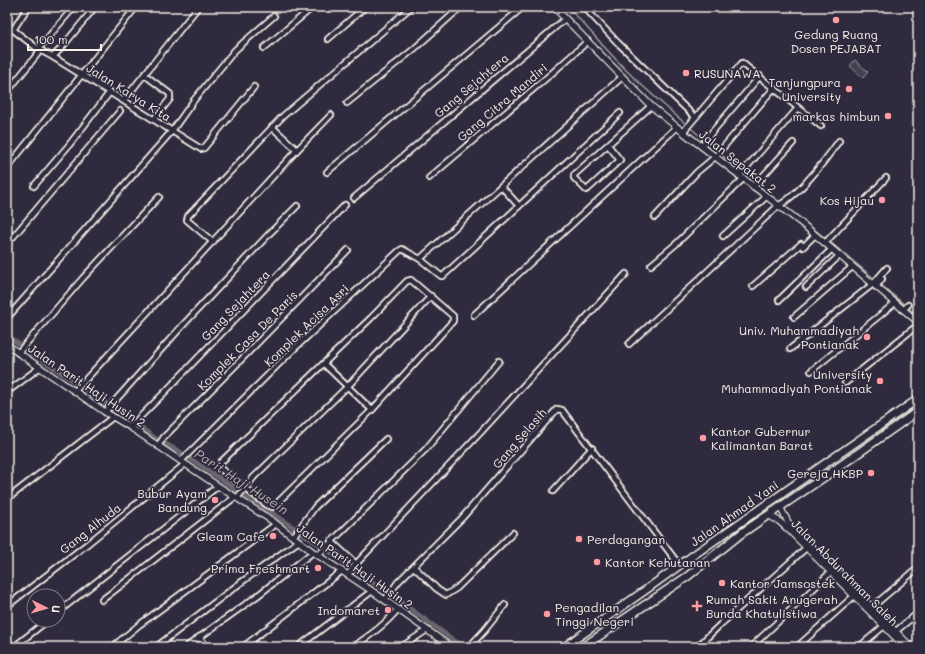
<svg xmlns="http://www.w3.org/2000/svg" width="925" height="654" viewBox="0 0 925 654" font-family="Mali,sans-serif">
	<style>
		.green { fill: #454050; stroke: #9c989c }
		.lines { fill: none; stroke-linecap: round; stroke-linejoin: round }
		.stream { stroke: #a19ea0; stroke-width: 1.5 }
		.canal { stroke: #6a6670; stroke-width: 5 }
		.minor-casing { stroke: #f4f1e8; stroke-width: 8 }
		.tertiary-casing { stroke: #f4f1e8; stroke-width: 8 }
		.trunk-casing { stroke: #f4f1e8; stroke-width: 10 }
		.minor { stroke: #2f2a3d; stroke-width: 4.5 }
		.tertiary { stroke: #2f2a3d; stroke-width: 5.5 }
		.trunk { stroke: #2f2a3d; stroke-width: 7 }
		.poi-dot { fill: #ff9aa2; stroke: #2f2a3d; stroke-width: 1.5 }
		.labels { text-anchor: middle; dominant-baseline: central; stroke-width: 3.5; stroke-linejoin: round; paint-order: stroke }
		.poi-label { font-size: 12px; fill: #f4f1e8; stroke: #2f2a3d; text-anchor: end }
		.street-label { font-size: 12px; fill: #f4f1e8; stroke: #2f2a3d }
		.water-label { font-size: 13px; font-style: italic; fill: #b6b2b2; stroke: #2f2a3d }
	</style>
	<rect width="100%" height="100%" fill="#2f2a3d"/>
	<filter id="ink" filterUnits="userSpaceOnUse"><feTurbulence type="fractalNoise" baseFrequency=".025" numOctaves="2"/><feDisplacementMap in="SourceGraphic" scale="8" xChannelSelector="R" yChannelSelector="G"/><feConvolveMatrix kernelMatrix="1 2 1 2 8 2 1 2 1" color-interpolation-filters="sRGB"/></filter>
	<g filter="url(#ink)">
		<polygon class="green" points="855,60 868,72 863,78 850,66"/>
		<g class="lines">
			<g class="stream">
				<path d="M568 7C588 28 606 50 626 70 662 106 703 137 740 171"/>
				<polyline points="743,174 754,183"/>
				<polyline points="757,185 829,241 876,280"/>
				<polyline points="880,284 918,316"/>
			</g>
			<polyline class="canal" points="7,336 106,403 156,439 180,452 335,555 463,647"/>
			<g class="minor-casing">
				<g id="minor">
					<polyline points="584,7 618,43 695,117"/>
					<polyline points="7,25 38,49 53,57 201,149 204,148 254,87"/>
					<polyline points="13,30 28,7"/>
					<polyline points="328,39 365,7"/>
					<polyline points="264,48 313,7"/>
					<polyline points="38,49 74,7"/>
					<polyline points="53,57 63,46 95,7"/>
					<polyline points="145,75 170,94 170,99 154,119"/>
					<polyline points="7,92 40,51"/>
					<polyline points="124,100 198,7"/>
					<polyline points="347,103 414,49 461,7"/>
					<polyline points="272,127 297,150"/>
					<polyline points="683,132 742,63 821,126"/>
					<polyline points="608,145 620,160 588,189 586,190 574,178 574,175 651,106"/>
					<polyline points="703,147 704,143 707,138 760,76"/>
					<polyline points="7,168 136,7"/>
					<polyline points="327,172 523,7"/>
					<polyline points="739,176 798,108"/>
					<polyline points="429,178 551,74 588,41"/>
					<polyline points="34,186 69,145 110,92"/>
					<polyline points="501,186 519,206"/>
					<polyline points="753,187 793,143"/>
					<polyline points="354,198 565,19"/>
					<polyline points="655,217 697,172 715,157 774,88"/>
					<polyline points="723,236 766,197"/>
					<polyline points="213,242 187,220 188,216 283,116 411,7"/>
					<polyline points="825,243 886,178"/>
					<polyline points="7,244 120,111"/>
					<polyline points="420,259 622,77"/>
					<polyline points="651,265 676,244 743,179"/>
					<polygon points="411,280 453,316 453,321 372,410 273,507 267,505 221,469 219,467 221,462 371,318 407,281"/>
					<polyline points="753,286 801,244 803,247 815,235"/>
					<polyline points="806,287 839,256"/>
					<polyline points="876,287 882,279"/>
					<polyline points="779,300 832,249"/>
					<polyline points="903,310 908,305"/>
					<polyline points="474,315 677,127"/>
					<polyline points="794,317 852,267"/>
					<polyline points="7,318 172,131 194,100 235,50 274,16"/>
					<path d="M629 344 778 206C801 193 824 162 839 141"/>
					<polyline points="790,349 873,284 887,268"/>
					<polyline points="18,353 83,278 159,197"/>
					<polyline points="324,364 372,410"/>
					<polyline points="811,371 895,303"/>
					<polyline points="845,383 918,325"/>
					<polyline points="75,391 297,150 331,115"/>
					<polyline points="7,392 39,368"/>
					<polyline points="105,412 184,324 270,233 297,206"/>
					<polyline points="130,427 166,391 345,205"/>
					<polyline points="158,446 164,437 233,368 348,250"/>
					<polyline points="181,461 296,347 399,251 402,249 420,259 441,276 443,276 620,113"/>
					<polyline points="553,491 592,448"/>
					<polyline points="237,498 254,477 348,386 431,296"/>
					<polyline points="7,499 113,417"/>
					<polyline points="293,537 315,507 386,439"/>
					<polyline points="331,541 356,564"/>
					<polyline points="318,555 426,449 499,361"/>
					<polyline points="414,567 437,589 446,595 457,588 513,533"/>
					<polyline points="348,575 354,566 480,433 626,274"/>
					<polyline points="102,600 235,497"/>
					<polyline points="385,600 398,582 462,518 557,409 562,410 680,566"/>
					<polyline points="7,606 86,545 185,464"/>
					<polyline points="872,607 918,568"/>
					<polyline points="58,612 218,486"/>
					<polyline points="896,631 918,613"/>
					<polyline points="199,637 207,647"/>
					<polyline points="116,644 139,625 276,524"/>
					<polyline points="14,647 48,620"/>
					<polyline points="156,647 243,581 299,541"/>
					<polyline points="186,647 257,596 313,552"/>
					<polyline points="243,647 342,571"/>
					<polyline points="298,647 372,591"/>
					<path d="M353 647C369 636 385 625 398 609"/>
					<polyline points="401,647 427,630"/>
					<polyline points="469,647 484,631 505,605"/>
					<polyline points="697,647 722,623 806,548"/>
					<polyline points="751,647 830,573"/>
					<polyline points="797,647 854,596"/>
					<polyline points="859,647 884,626"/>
				</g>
			</g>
			<g class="tertiary-casing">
				<g id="tertiary">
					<polyline points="554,7 651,106 683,132 800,222 918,322"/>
					<polyline points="7,345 105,412 130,427 218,486 271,520 313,552 372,591 451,647"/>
					<polyline points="780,507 789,524 911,647"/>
					<polyline points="768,515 779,521 790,531 905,647"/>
				</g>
			</g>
			<g class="trunk-casing">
				<g id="trunk">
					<polyline points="564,647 647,589 695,554 918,399"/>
					<polyline points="583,647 688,576 742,533 830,473 918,411"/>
				</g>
			</g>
			<use href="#minor" class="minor"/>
			<use href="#tertiary" class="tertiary"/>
			<use href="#trunk" class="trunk"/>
		</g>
	</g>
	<g class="poi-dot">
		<circle cx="836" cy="20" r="4"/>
		<circle cx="686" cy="73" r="4"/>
		<circle cx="849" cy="89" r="4"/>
		<circle cx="888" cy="116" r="4"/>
		<circle cx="882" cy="200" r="4"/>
		<circle cx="867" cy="337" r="4"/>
		<circle cx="880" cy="381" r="4"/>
		<circle cx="703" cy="438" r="4"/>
		<circle cx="871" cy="473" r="4"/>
		<circle cx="215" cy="500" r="4"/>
		<circle cx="273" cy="536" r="4"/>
		<circle cx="579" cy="539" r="4"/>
		<circle cx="597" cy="562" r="4"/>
		<circle cx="318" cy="568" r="4"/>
		<circle cx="722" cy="583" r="4"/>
		<path d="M695 600h4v4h4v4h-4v4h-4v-4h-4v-4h4z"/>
		<circle cx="388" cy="610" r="4"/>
		<circle cx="547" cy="614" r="4"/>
	</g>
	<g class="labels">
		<g class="poi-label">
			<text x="836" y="34" text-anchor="middle">Gedung Ruang<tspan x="836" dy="14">Dosen PEJABAT</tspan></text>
			<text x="694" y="73" text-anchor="start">RUSUNAWA</text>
			<text x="841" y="82">Tanjungpura<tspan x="841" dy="14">University</tspan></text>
			<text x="880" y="116">markas himbun</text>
			<text x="874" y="200">Kos Hijau</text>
			<text x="859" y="330">Univ. Muhammadiyah<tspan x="859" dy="14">Pontianak</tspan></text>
			<text x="872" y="374">University<tspan x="872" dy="14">Muhammadiyah Pontianak</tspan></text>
			<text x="711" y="431" text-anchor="start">Kantor Gubernur<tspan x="711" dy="14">Kalimantan Barat</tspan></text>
			<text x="863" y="473">Gereja HKBP</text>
			<text x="207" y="493">Bubur Ayam<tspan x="207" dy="14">Bandung</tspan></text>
			<text x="265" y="536">Gleam Cafe</text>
			<text x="587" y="539" text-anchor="start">Perdagangan</text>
			<text x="605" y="562" text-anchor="start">Kantor Kehutanan</text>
			<text x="310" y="568">Prima Freshmart</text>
			<text x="730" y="583" text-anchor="start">Kantor Jamsostek</text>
			<text x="706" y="599" text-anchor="start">Rumah Sakit Anugerah<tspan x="706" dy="14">Bunda Khatulistiwa</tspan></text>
			<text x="555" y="607" text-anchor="start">Pengadilan<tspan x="555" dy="14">Tinggi Negeri</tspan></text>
			<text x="380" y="610">Indomaret</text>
		</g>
		<g class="street-label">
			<text transform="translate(471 85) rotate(-40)">Gang Sejahtera</text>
			<text transform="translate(129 92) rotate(32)">Jalan Karya Kita</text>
			<text transform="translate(502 102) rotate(-40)">Gang Citra Mandiri</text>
			<text transform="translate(738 161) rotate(38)">Jalan Sepakat 2</text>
			<text transform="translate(235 305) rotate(-46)">Gang Sejahtera</text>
			<text transform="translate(306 325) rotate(-44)">Komplek Acisa Asri</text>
			<text transform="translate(247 340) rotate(-45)">Komplek Casa De Paris</text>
			<text transform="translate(87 385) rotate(34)">Jalan Parit Haji Husin 2</text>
			<text transform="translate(519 438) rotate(-49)">Gang Selasih</text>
			<text transform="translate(734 513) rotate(-35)">Jalan Ahmad Yani</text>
			<text transform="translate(90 528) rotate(-38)">Gang Alhuda</text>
			<text transform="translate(355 566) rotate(35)">Jalan Parit Haji Husin 2</text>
			<text transform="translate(845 572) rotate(45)">Jalan Abdurahman Saleh</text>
		</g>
		<g class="water-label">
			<text transform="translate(242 481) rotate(33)">Parit Haji Husein</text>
		</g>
	</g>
	<rect width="925" height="654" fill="none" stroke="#2f2a3d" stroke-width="24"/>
	<rect x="12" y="12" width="901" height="630" fill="none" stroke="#f4f1e8" stroke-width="1.5" filter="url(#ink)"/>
	<g transform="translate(46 608) rotate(95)"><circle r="19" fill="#2f2a3d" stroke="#7e7a81"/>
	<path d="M0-3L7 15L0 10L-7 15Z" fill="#ff9aa2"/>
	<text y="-6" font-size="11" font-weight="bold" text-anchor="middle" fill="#f4f1e8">U</text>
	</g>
	<path d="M28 44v6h73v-6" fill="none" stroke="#f4f1e8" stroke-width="2"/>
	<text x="34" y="44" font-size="12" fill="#f4f1e8" stroke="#2f2a3d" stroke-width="3" paint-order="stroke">100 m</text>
</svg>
